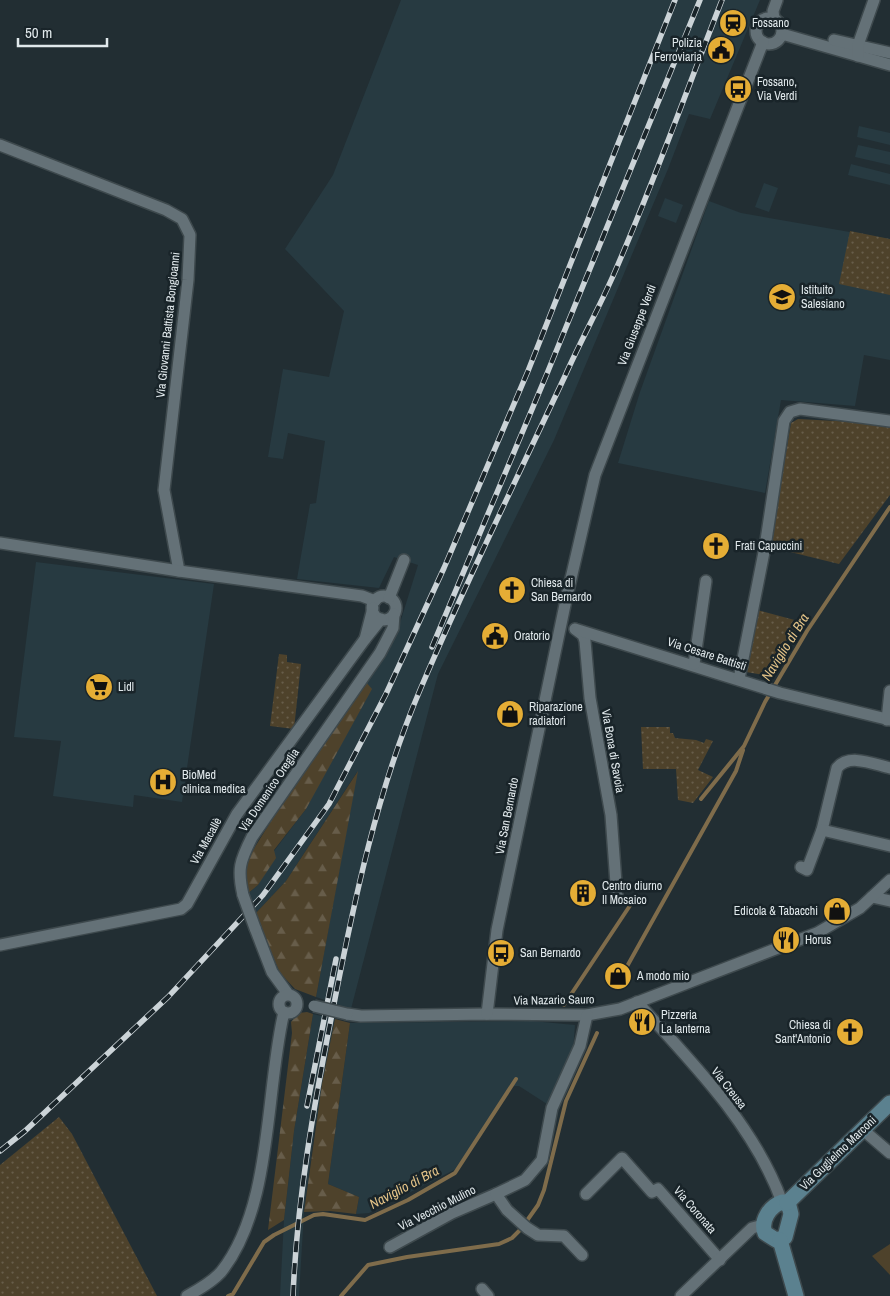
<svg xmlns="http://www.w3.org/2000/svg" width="890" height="1296" viewBox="0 0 890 1296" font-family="'Archivo Narrow',sans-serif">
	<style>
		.built { fill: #273a41 }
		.grass { fill: url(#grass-dots) }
		.forest { fill: url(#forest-firs) }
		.green { fill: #4e422b }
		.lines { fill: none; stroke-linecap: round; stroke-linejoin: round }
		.stream { stroke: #7f6c4b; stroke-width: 4 }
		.street-casing { stroke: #3e494d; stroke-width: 14 }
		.secondary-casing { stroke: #3e494d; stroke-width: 18 }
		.street { stroke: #647177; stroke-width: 11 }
		.secondary { stroke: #5b818f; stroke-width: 15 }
		.rail-casing { stroke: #cbd3d7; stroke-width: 5.5 }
		.rail { stroke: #192429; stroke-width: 4; stroke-dasharray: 11; stroke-linecap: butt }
		.street-bridge-casing { stroke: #3e494d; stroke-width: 14; stroke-linecap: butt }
		.street-bridge { stroke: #647177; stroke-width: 11 }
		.labels { text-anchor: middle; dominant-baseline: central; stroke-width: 5; stroke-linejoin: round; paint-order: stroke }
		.poi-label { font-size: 12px; fill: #e1e9ec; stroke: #192429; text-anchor: start }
		.street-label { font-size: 12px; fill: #e1e9ec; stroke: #192429 }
		.water-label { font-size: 14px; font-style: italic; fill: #e2c287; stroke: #192429 }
	</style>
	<defs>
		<pattern id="grass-dots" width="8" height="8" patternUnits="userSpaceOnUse" patternTransform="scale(1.25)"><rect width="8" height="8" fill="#4e422b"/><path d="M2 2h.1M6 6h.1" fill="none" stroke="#675d4a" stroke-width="1.8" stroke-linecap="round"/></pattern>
		<pattern id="forest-firs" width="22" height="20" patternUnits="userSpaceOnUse" patternTransform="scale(1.25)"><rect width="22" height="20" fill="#4e422b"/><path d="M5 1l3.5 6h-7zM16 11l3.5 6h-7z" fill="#675d4a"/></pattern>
	</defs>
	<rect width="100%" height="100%" fill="#222e33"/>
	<g class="built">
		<polygon points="401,0 760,0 710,119 689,114 668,169 554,440 438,674 351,1009 316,997 357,772 286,881 255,914 247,894 258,885 274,851 306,809 365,681 391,643 399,626 418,565 394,557 379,588 297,579 310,504 316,503 325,441 288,433 283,459 268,457 283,369 329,377 344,311 285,249 333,175"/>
		<polygon points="859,126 890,133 890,145 857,137"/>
		<polygon points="858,145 890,152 890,165 855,157"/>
		<polygon points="851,164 890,174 890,185 848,175"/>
		<polygon points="764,183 778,188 769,212 755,207"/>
		<polygon points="665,198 683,205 676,223 658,216"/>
		<polygon points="709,201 741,213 890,239 890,360 864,355 855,406 781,400 765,493 618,463 640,392"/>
		<polygon points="36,562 214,584 182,802 134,795 133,807 53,796 61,741 14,737"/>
		<polygon points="313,1014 335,1019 314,1134 304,1212 299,1296 280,1296 284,1220 294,1131"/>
		<polygon points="532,1021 575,1025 573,1052 547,1104 519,1086 512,1086 458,1168 369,1213 356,1214 359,1197 328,1184 350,1023"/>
	</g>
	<g class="grass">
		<polygon points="850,231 890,239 890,295 839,284"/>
		<polygon points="798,419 855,422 890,427 890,495 839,564 770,547 791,423"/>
		<polygon points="757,610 802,622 770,676 746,672"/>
		<polygon points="279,654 287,655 287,662 301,664 294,729 270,726"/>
		<polygon points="641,727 670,727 670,733 673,733 675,738 696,740 704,743 706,739 713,741 698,770 713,777 693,803 678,800 676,769 643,769"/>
		<polygon points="59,1117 72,1134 157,1296 0,1296 0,1165"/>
	</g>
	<g class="forest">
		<polygon points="365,681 372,689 306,809 274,850 276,858 258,885 247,894 242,868 281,805"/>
		<polygon points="358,771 316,997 295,989 280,973 255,914 286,881"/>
		<polygon points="307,1012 313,1014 294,1131 284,1220 268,1230 292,1033 291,1022 299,1013"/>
		<polygon points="335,1019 350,1023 328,1184 359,1197 356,1214 330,1211 304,1212 322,1084"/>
	</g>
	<polygon class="green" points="890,1244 890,1275 872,1256"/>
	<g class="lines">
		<g class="stream">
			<polyline points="701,799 744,746 765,702 807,631 890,507"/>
			<polyline points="625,970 736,771 743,750"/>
			<polyline points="564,1005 631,904"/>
			<polyline points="228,1296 233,1294 264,1242 274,1235 314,1215 323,1214 365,1220 408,1200 455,1173 516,1079"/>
			<polyline points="341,1296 368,1265 407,1257 499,1244 512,1238 521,1229 538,1205 544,1190 566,1101 597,1033"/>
		</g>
		<g class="street-casing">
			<g id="street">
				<circle cx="769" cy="31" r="13"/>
				<polyline points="774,19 773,11 777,0"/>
				<polyline points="782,34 890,65"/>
				<polyline points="834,40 890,53"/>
				<polyline points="858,56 858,45 874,0"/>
				<polyline points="0,145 166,210 182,219 190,235 188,280 164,490 179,571"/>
				<polyline points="0,543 179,571 362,596 375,601"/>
				<circle cx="384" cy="608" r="12"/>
				<polyline points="389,598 404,560"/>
				<polyline points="373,608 365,639 381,619"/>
				<polyline points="575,629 583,635 585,641 590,698 611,815 617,897"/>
				<polyline points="578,630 780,693 890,720"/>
				<polyline points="694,664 706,581"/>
				<polyline points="739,679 765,547 784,421 790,412 800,409 890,421"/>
				<polyline points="887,720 890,691"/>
				<path d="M822 830 837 768C849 753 873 764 890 768"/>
				<polyline points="801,867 807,870 822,830 890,846"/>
				<path d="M243 895C237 869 240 861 252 837L380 653 393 628 394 614"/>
				<polyline points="872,897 890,901"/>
				<polyline points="255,928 272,972 288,994"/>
				<polyline points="0,945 181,909 187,904 237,814 365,639"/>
				<circle cx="288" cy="1004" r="9"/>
				<path d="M637 1002C691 1061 755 1126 782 1202"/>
				<polyline points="347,1014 361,1016 487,1014 587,1015 620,1009 817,933 860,908 890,880"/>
				<polyline points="487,1014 497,930 566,600 595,475 763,42"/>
				<polyline points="862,1129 890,1153"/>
				<polyline points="586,1194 622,1158 652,1192 658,1189 720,1260"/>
				<polyline points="390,1247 452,1213 496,1194"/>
				<polyline points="582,1255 564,1236 538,1235 527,1228 507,1210 496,1194 525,1180 542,1160 552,1108 580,1046 587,1015"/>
				<polyline points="482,1289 488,1296"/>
				<path d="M187 1296C198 1290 212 1282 221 1272 273 1207 265 1092 284 1012"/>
				<polyline points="681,1296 752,1228 763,1225"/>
			</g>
		</g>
		<g class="secondary-casing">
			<g id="secondary">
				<path d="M782 1202 789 1206 791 1214 785 1237 776 1240 765 1233C760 1221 770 1206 782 1202Z"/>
				<polyline points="787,1203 890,1103"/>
				<polyline points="780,1240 796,1296"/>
			</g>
		</g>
		<use href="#street" class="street"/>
		<use href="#secondary" class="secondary"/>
		<g class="rail-casing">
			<g id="rail">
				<polyline points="432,647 546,376 700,0"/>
				<polyline points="307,1106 336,959"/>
				<polyline points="0,1151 25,1131 168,997 263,895 329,804 386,694 444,568 528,371 675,0"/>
				<path d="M293 1296C297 1199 314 1104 333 1009 354 901 377 791 420 690 465 584 516 480 565 376 580 342 598 310 613 276 653 185 686 92 722 0"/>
			</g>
		</g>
		<use href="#rail" class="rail"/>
		<g class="street-bridge-casing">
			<g id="street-bridge">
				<polyline points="243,895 255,928"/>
				<polyline points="314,1006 347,1014"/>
			</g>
		</g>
		<use href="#street-bridge" class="street-bridge"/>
	</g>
	<defs>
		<g id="station-disc" transform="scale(1.4375)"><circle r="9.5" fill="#e5ad35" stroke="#192429"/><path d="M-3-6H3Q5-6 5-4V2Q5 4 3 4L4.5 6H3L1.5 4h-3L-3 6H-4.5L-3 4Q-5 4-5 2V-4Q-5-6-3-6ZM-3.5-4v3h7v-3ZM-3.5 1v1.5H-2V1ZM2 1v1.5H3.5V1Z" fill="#111"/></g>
		<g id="civic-disc" transform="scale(1.4375)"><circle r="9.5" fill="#e5ad35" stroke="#192429"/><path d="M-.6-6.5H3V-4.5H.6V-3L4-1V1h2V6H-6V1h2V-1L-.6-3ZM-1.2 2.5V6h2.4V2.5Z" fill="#111"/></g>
		<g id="bus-disc" transform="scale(1.4375)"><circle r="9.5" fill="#e5ad35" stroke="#192429"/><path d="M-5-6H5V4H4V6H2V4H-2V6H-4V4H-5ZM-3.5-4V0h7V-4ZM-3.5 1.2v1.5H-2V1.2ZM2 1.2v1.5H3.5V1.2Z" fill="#111"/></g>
		<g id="school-disc" transform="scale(1.4375)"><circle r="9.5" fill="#e5ad35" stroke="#192429"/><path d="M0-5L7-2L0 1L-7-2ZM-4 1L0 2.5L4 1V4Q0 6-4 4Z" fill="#111"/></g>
		<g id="church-disc" transform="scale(1.4375)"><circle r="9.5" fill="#e5ad35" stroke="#192429"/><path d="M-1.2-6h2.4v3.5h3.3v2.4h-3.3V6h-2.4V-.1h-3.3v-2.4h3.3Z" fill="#111"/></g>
		<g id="supermarket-disc" transform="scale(1.4375)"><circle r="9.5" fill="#e5ad35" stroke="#192429"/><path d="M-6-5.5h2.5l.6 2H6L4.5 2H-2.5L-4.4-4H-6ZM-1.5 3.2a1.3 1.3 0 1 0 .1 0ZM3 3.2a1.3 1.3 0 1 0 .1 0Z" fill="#111"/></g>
		<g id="shop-disc" transform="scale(1.4375)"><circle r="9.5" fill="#e5ad35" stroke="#192429"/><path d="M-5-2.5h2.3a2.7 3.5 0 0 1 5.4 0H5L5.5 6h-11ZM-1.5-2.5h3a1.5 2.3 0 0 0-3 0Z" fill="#111"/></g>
		<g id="hospital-disc" transform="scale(1.4375)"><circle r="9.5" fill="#e5ad35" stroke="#192429"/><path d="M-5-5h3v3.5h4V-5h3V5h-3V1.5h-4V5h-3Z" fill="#111"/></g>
		<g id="building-disc" transform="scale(1.4375)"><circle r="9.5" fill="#e5ad35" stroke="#192429"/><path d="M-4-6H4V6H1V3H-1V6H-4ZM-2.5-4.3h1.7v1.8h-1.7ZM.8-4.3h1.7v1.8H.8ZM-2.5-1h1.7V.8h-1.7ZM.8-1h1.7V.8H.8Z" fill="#111"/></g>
		<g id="restaurant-disc" transform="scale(1.4375)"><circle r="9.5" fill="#e5ad35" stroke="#192429"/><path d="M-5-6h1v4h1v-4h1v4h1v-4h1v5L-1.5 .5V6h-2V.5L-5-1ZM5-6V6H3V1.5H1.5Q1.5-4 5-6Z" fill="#111"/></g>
	</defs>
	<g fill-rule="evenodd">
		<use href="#station-disc" x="733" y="23"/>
		<use href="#civic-disc" x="721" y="50"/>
		<use href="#bus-disc" x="738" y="89"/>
		<use href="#school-disc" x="782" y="297"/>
		<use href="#church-disc" x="716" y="546"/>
		<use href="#church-disc" x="512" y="590"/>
		<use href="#civic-disc" x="495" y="636"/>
		<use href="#supermarket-disc" x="99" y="687"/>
		<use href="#shop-disc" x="510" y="714"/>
		<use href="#hospital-disc" x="163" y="782"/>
		<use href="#building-disc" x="583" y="893"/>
		<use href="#shop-disc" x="837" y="911"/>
		<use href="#restaurant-disc" x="786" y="940"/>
		<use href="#bus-disc" x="501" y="953"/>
		<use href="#shop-disc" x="618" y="976"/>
		<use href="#restaurant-disc" x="642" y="1022"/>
		<use href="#church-disc" x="850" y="1032"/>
	</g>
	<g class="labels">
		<g class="poi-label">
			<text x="752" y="23">Fossano</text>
			<text x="702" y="43" text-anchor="end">Polizia<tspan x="702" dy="14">Ferroviaria</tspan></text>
			<text x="757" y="82">Fossano,<tspan x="757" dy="14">Via Verdi</tspan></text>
			<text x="801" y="290">Istituito<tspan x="801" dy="14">Salesiano</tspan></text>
			<text x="735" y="546">Frati Capuccini</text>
			<text x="531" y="583">Chiesa di<tspan x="531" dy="14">San Bernardo</tspan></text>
			<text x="514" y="636">Oratorio</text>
			<text x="118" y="687">Lidl</text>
			<text x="529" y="707">Riparazione<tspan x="529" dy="14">radiatori</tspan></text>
			<text x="182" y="775">BioMed<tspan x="182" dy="14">clinica medica</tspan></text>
			<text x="602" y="886">Centro diurno<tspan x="602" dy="14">Il Mosaico</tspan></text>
			<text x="818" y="911" text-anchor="end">Edicola &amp; Tabacchi</text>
			<text x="805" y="940">Horus</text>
			<text x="520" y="953">San Bernardo</text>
			<text x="637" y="976">A modo mio</text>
			<text x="661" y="1015">Pizzeria<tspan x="661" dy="14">La lanterna</tspan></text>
			<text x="831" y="1025" text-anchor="end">Chiesa di<tspan x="831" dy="14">Sant'Antonio</tspan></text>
		</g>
		<g class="street-label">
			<text transform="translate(168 325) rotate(-84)">Via Giovanni Battista Bongioanni</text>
			<text transform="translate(637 325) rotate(-69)">Via Giuseppe Verdi</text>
			<text transform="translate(707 654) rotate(18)">Via Cesare Battisti</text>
			<text transform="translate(613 751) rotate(80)">Via Bona di Savoia</text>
			<text transform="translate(269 790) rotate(-56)">Via Domenico Oreglia</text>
			<text transform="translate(507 816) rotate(-79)">Via San Bernardo</text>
			<text transform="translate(206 841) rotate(-61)">Via Macallè</text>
			<text transform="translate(554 1000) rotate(-1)">Via Nazario Sauro</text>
			<text transform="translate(729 1088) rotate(52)">Via Creusa</text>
			<text transform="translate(838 1153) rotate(-44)">Via Guglielmo Marconi</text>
			<text transform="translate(437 1208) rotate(-27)">Via Vecchio Mulino</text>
			<text transform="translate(695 1210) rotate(49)">Via Coronata</text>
		</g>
		<g class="water-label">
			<text transform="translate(785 647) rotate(-58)">Naviglio di Bra</text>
			<text transform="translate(404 1187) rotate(-28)">Naviglio di Bra</text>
		</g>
	</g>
	<path d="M18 38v8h89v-8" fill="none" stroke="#e1e9ec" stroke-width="2.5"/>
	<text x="25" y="38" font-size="15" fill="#e1e9ec" stroke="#192429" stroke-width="4" paint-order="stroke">50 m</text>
</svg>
